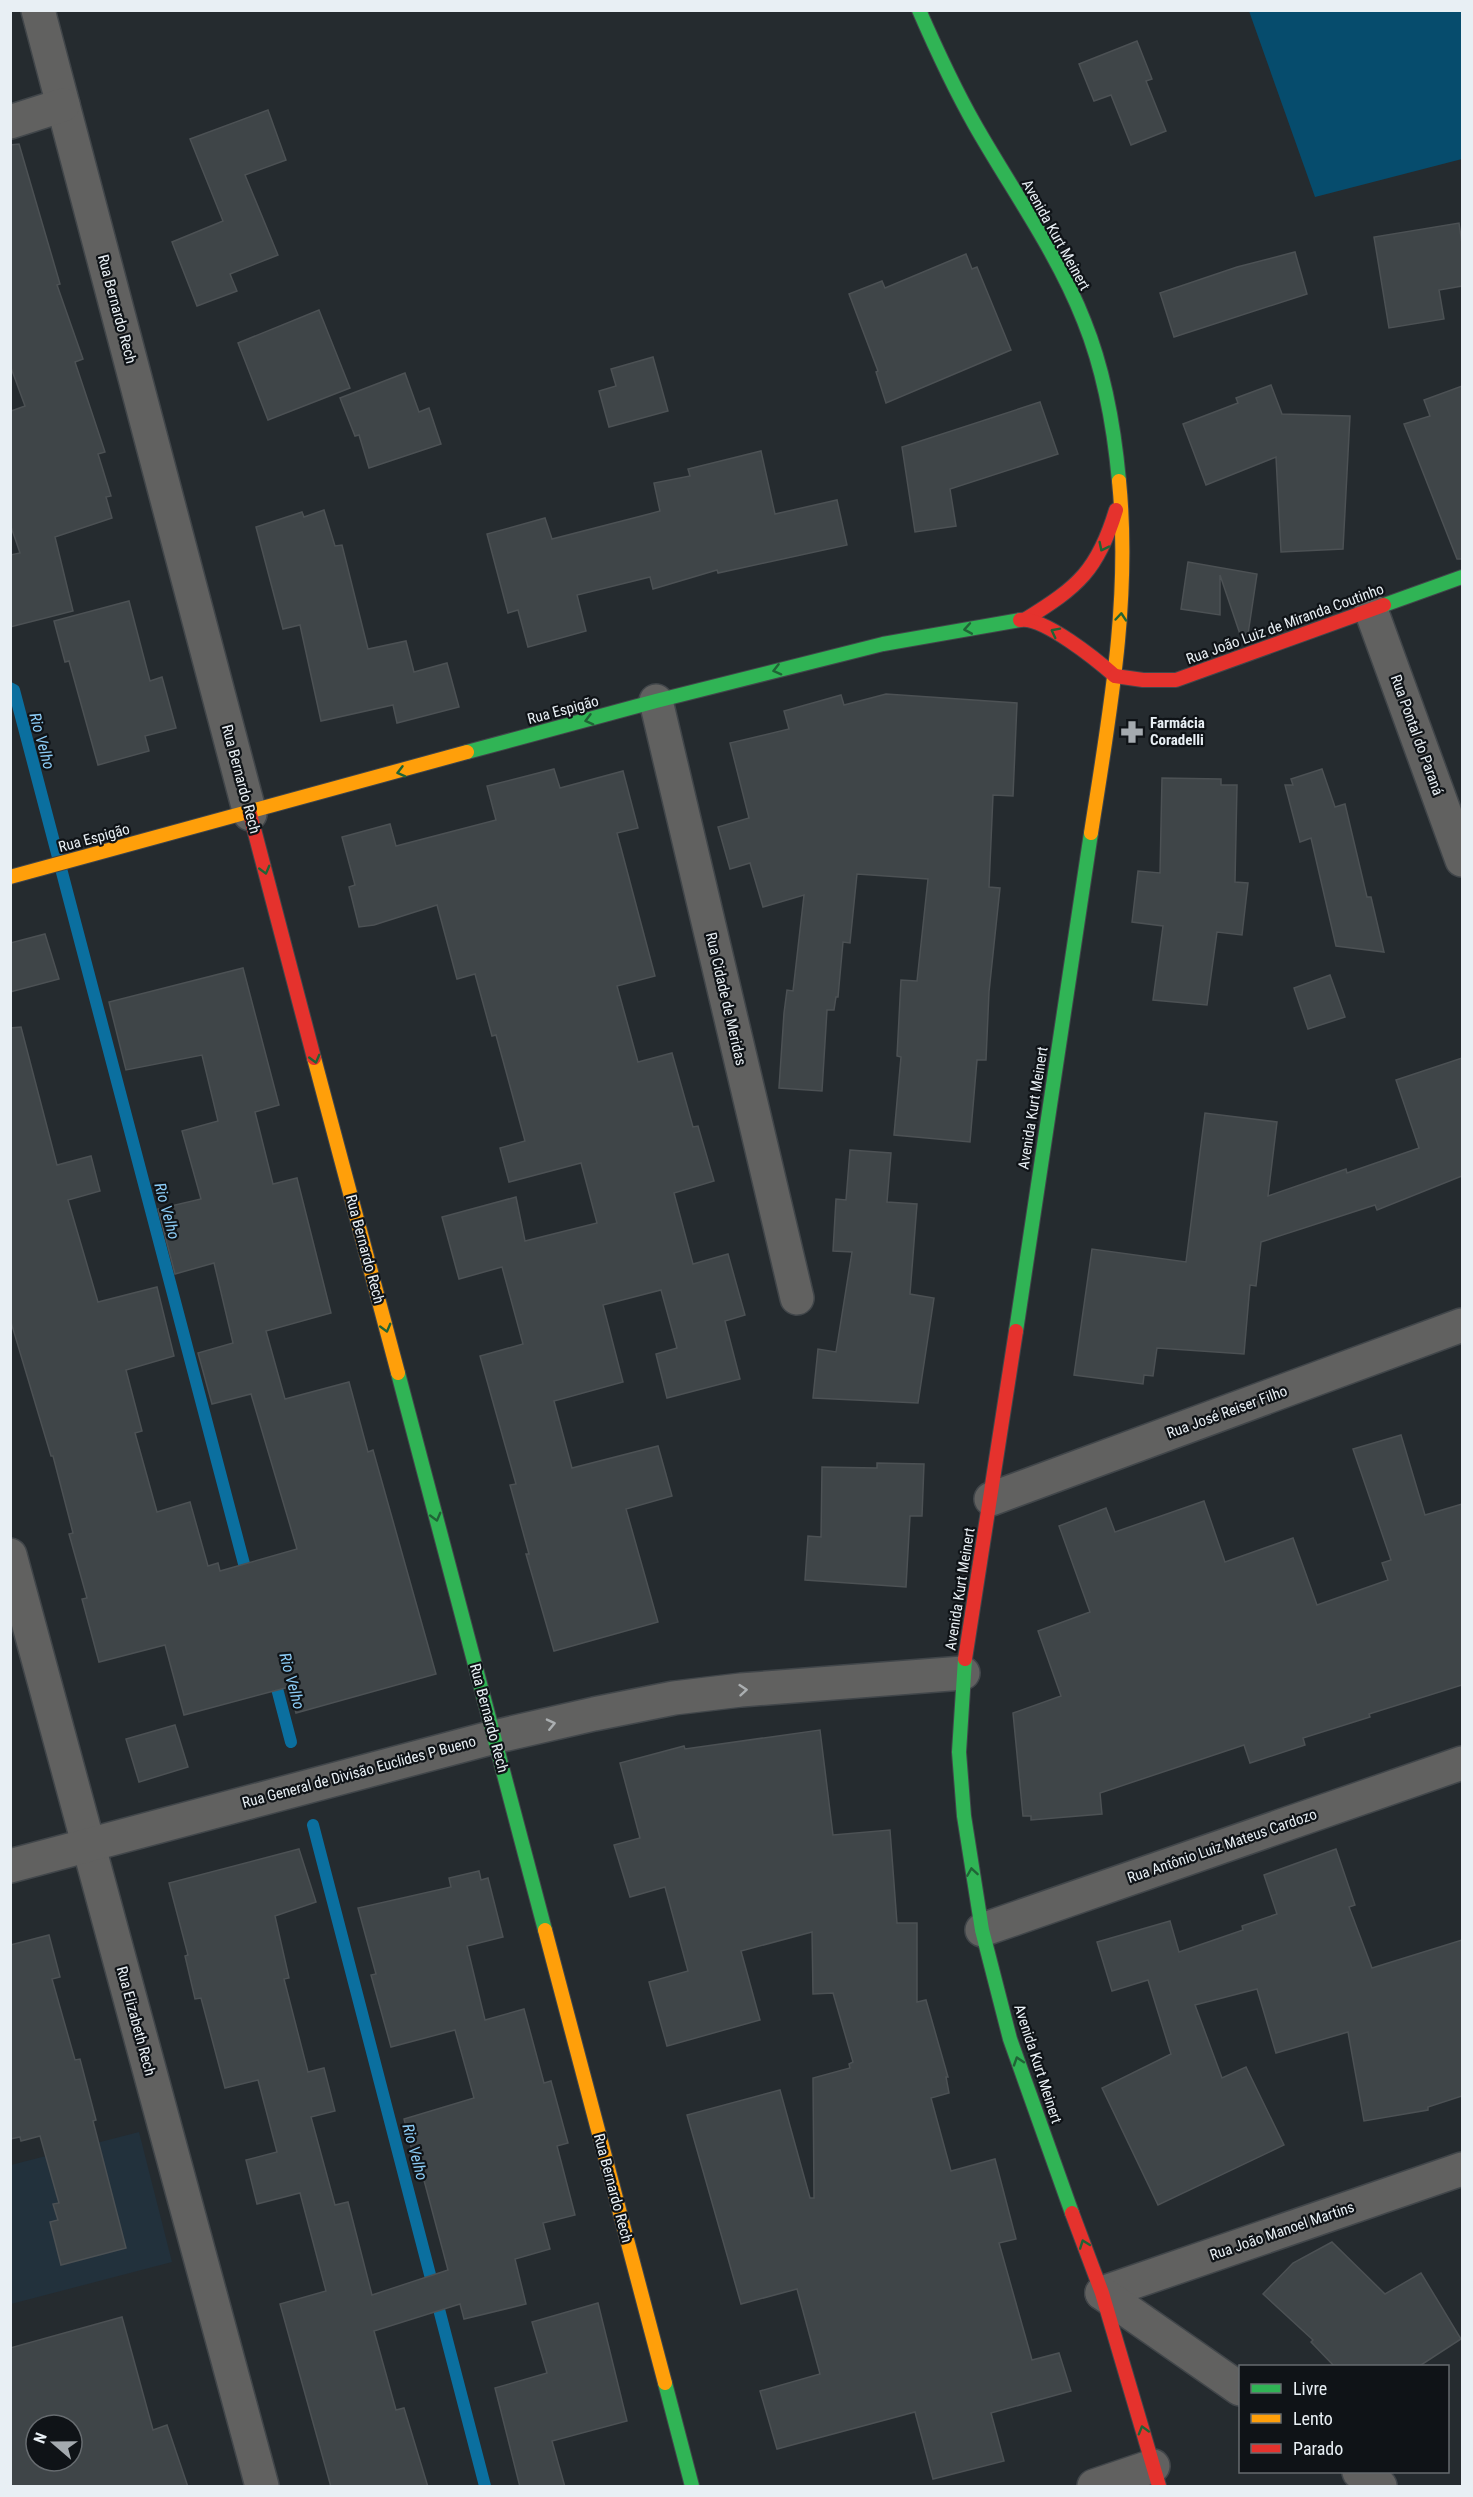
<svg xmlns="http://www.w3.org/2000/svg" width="1473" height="2497" viewBox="0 0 1473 2497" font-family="'Roboto Condensed',sans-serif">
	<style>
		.built { fill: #22313c }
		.green { fill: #064c6d }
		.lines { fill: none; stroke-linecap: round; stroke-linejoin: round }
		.stream { stroke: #0b6f9f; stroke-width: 12 }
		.building { fill: #3f4548; stroke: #4c5154; stroke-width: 1.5; fill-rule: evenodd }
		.street-casing { stroke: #41464a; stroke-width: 36 }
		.fast-casing { stroke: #41464a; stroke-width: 16 }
		.slow-casing { stroke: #41464a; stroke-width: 16 }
		.jam-casing { stroke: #41464a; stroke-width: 16 }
		.street { stroke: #616160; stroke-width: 33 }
		.fast { stroke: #30b455; stroke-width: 14 }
		.slow { stroke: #ff9f0a; stroke-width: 14 }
		.jam { stroke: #e5322d; stroke-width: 14 }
		.oneway { stroke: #206436 }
		.oneway2 { stroke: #abafb1 }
		.labels { text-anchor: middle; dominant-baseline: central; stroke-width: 4.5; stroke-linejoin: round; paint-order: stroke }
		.street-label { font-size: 15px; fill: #e8eff4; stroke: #0f1317 }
		.poi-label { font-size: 15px; font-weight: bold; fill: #e8eff4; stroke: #0f1317; text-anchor: start }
		.water-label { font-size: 16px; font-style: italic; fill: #8cccf6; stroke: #0f1317 }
	</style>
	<rect width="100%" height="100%" fill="#252b2f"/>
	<polygon class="built" points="139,2132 172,2262 11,2304 11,2165"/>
	<polygon class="green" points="1249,11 1462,11 1462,159 1315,197"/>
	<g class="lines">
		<g class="stream">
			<polyline points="10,688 14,690 248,1579"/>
			<polyline points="274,1677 291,1742"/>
			<polyline points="313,1825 485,2486"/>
		</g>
	</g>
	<g class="building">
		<polygon points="1137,41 1152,79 1146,81 1166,131 1131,145 1111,95 1094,101 1079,64"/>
		<polygon points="268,110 286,160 245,175 278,255 230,274 237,291 197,306 172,242 223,221 190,139"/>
		<polygon points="19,144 60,284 57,285 83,359 75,362 105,452 98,454 111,496 106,497 112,518 55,537 73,611 10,627 10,555 20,553 10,524 11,411 25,406 10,365 10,145"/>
		<polygon points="1459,223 1462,244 1462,286 1439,290 1444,319 1389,328 1374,237"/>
		<polygon points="1295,252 1307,294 1174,337 1160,293 1237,267"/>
		<polygon points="966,254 972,269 977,267 1011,350 886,403 876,372 878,371 849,294 882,281 885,288"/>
		<polygon points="319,310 350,388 268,420 238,343"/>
		<polygon points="653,357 668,411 609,427 599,391 616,386 611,369"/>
		<polygon points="405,373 419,412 429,408 441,444 369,468 359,435 355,436 340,398"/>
		<polygon points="1271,385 1282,414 1350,416 1343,549 1281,552 1276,457 1206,485 1183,424 1238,403 1236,398"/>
		<polygon points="1462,386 1462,559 1457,559 1404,424 1430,416 1424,400"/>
		<polygon points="1040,402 1058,454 950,489 956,526 915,532 902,447"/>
		<polygon points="761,451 775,514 837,500 847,545 718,573 717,570 653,589 650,577 577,595 586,631 528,647 518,610 508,613 487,534 545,518 552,539 649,514 660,511 654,483 690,476 688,469"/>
		<polygon points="324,510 335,546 342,545 368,649 406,641 414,672 447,663 459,707 397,723 393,705 321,721 300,625 283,629 256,527 302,512 304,517"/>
		<polygon points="1188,562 1257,574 1248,634 1241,637 1220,575 1220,615 1181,609"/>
		<polygon points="129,601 150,681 162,677 176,728 145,736 149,751 98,765 69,661 65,662 54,621"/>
		<polygon points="886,694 1017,703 1013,796 993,795 989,887 1000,888 989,992 986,1060 977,1060 970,1142 894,1135 901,1057 897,1056 901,980 917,981 928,879 857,874 850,943 843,942 838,997 836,997 834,1010 827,1010 822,1091 779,1088 784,1013 787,990 793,991 804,895 763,907 750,863 730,869 718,827 749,818 730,743 789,729 784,711 841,695 844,705"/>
		<polygon points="554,769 560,788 623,771 638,828 617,833 655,976 617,986 638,1062 672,1053 693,1127 698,1126 714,1181 674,1193 693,1264 728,1254 745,1315 725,1321 740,1379 667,1398 656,1354 677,1348 661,1290 603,1305 623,1382 554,1401 572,1468 658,1446 672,1496 626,1509 658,1622 554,1651 526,1554 529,1554 510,1485 516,1484 480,1356 523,1344 502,1267 459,1279 442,1217 516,1197 525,1241 597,1223 581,1163 509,1182 500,1148 525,1141 496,1035 492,1036 475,974 457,979 437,905 374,925 359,927 349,887 355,885 342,837 390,824 396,846 496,820 487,786"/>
		<polygon points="1322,769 1335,807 1345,804 1367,897 1371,897 1384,952 1336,946 1311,838 1300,842 1285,785 1293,785 1291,779"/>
		<polygon points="1162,778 1221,779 1221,785 1237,785 1235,882 1248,883 1242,935 1217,932 1207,1005 1153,1000 1163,926 1132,922 1138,871 1160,873"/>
		<polygon points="45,934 59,979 10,992 10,943"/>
		<polygon points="243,968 279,1105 255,1112 273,1184 297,1178 331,1313 266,1331 285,1399 349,1382 368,1452 373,1450 436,1674 296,1713 289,1687 184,1715 165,1645 99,1662 82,1599 87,1598 69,1534 73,1533 53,1456 51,1456 10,1319 10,1028 21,1027 57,1165 91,1156 100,1191 68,1200 98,1302 157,1287 174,1356 126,1370 142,1431 135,1433 157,1512 190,1502 208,1566 218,1563 220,1571 297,1549 251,1394 212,1404 198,1353 233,1343 214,1263 175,1274 158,1209 201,1199 182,1131 218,1121 202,1055 126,1070 109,1002"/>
		<polygon points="1330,975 1345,1017 1308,1029 1294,988"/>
		<polygon points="1462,1058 1462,1176 1377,1210 1375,1205 1261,1242 1256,1286 1250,1285 1244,1354 1157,1348 1153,1376 1144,1375 1143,1384 1074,1375 1092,1249 1186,1262 1205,1113 1277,1122 1268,1196 1346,1169 1347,1173 1419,1148 1396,1080"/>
		<polygon points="850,1150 891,1153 887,1202 917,1204 910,1294 934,1298 918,1403 813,1398 818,1349 836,1352 852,1252 833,1251 836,1199 846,1200"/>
		<polygon points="1401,1435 1425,1515 1462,1504 1462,1685 1369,1714 1370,1717 1303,1738 1305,1745 1250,1763 1244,1745 1100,1793 1102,1814 1031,1820 1031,1816 1023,1816 1013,1713 1061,1696 1038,1631 1090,1612 1059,1526 1106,1508 1115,1532 1204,1501 1225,1562 1293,1538 1317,1605 1388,1580 1382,1563 1391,1560 1353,1449"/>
		<polygon points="877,1463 924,1464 922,1516 910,1516 906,1587 805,1580 808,1536 821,1537 822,1467 877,1468"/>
		<polygon points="175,1725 188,1767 139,1782 126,1739"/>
		<polygon points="820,1730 833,1835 890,1830 897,1923 917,1923 917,2002 926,2000 948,2077 946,2077 949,2093 931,2098 951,2171 995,2159 1016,2239 999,2243 1032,2360 1059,2353 1071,2391 991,2413 1004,2461 933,2479 915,2412 777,2449 760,2391 820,2374 797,2289 741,2304 687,2115 780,2090 810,2198 814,2198 813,2078 850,2068 849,2064 853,2062 833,1993 813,1994 812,1932 741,1951 760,2020 667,2046 649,1982 688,1971 665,1887 630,1897 614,1845 640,1838 620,1763 684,1746 685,1749"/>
		<polygon points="299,1849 316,1902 275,1916 289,1978 284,1979 308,2072 324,2068 335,2111 311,2117 335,2205 348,2202 372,2295 448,2270 421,2169 417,2170 404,2119 474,2098 455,2030 391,2047 371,1975 376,1974 358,1908 451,1887 449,1878 479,1871 481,1880 488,1878 503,1937 467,1946 485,2020 524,2009 544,2083 551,2081 568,2143 557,2146 575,2215 543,2223 550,2249 515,2259 526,2304 464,2319 460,2304 374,2331 396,2410 404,2408 428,2487 331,2487 280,2304 326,2291 300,2193 257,2204 246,2160 277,2152 258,2080 225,2088 201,1998 195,1999 185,1956 188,1955 169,1883"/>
		<polygon points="1336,1849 1355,1905 1349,1907 1372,1968 1462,1940 1462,2096 1428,2107 1428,2110 1364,2121 1348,2032 1276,2053 1257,1989 1195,2005 1222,2078 1246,2067 1284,2145 1158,2205 1102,2088 1171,2054 1148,1980 1112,1991 1097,1942 1170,1921 1179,1952 1243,1930 1242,1926 1277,1914 1264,1875"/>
		<polygon points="49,1935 60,1977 52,1979 75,2060 80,2059 96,2120 93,2121 126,2248 61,2265 50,2222 58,2220 53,2204 59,2203 40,2136 21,2141 20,2137 10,2139 10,1945"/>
		<polygon points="1332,2242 1385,2294 1421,2273 1461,2339 1418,2367 1335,2367 1311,2342 1313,2340 1263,2294 1293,2263"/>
		<polygon points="598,2303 627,2421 552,2441 565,2487 520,2487 495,2388 547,2373 532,2322"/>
		<path d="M122 2317 153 2430 167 2425 188 2487H10V2348ZM36 2425H72V2461H36Z"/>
	</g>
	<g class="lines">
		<g class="street-casing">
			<g id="street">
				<polyline points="38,10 250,814"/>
				<polyline points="10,122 63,105"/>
				<polyline points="1371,610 1462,860"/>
				<polyline points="656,701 797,1298"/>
				<polyline points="991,1499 1462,1325"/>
				<polyline points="10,1555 262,2486"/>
				<polyline points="10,1866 494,1737 594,1714 674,1698 741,1690 963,1673"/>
				<polyline points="982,1930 1462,1763"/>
				<polyline points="1102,2293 1462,2169"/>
				<polyline points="1102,2293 1240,2389"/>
				<polyline points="1359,2472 1380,2486"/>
				<polyline points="1094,2486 1153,2466"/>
			</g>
		</g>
		<g class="fast-casing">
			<g id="fast">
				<path d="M919 10C936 49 954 88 975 125 1012 190 1057 252 1084 321 1105 373 1114 426 1119 481"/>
				<polyline points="1384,605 1462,577"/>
				<polyline points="467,752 656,701 883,644 1020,620"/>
				<polyline points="1016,1331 1091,833"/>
				<polyline points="398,1373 545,1930"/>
				<polyline points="965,1659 959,1752 964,1816 982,1930 1010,2039 1072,2213"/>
				<polyline points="665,2383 692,2486"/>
			</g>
		</g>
		<g class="slow-casing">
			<g id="slow">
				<path d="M1091 833C1109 717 1131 600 1119 481"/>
				<polyline points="10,877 467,752"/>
				<polyline points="314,1058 398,1373"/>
				<polyline points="545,1930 665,2383"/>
			</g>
		</g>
		<g class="jam-casing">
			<g id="jam">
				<path d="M1026 619C1078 587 1098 570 1116 510"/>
				<path d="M1020 620C1043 616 1098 661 1115 676"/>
				<polyline points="1115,676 1143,680 1176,680 1384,605"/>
				<polyline points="250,814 314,1058"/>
				<polyline points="965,1659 1016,1331"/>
				<polyline points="1072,2213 1102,2293 1159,2486"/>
			</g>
		</g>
		<use href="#street" class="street"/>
		<use href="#fast" class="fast"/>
		<use href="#slow" class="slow"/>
		<use href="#jam" class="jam"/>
	</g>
	<defs><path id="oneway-chevron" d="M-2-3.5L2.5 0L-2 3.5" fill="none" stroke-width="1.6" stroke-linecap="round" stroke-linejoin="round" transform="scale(1.5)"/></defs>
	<g class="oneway">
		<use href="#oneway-chevron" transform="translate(1103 547) rotate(116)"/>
		<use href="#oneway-chevron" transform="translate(1121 617) rotate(-85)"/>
		<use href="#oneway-chevron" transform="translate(968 629) rotate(170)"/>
		<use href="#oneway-chevron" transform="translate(1055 632) rotate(-153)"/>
		<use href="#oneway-chevron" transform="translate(777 670) rotate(166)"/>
		<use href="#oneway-chevron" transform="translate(589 720) rotate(165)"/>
		<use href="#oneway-chevron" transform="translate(401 772) rotate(165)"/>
		<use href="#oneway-chevron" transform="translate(265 870) rotate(75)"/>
		<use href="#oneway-chevron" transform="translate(315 1059) rotate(75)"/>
		<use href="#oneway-chevron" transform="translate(386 1328) rotate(75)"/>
		<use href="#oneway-chevron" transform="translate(436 1517) rotate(75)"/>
		<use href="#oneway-chevron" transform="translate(972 1872) rotate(-99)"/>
		<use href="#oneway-chevron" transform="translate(1018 2061) rotate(-108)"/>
		<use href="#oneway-chevron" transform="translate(1084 2244) rotate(-110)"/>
		<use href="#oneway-chevron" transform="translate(1143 2430) rotate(-106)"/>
	</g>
	<g class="oneway2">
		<use href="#oneway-chevron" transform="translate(743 1690) rotate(-5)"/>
		<use href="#oneway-chevron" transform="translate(551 1724) rotate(-13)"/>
	</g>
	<defs>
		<g id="pharmacy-bare" transform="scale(1.8)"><path d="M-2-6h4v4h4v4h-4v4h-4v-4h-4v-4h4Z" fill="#a4aaaf" stroke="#0f1317" stroke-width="2.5" paint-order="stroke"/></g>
	</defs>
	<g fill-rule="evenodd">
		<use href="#pharmacy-bare" x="1132" y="732"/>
	</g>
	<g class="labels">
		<g class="street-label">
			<text transform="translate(1056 235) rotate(61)">Avenida Kurt Meinert</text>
			<text transform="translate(117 309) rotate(75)">Rua Bernardo Rech</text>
			<text transform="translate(1285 624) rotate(-20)">Rua João Luiz de Miranda Coutinho</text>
			<text transform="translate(563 710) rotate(-15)">Rua Espigão</text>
			<text transform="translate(1417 735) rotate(70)">Rua Pontal do Paraná</text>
			<text transform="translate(241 779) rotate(75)">Rua Bernardo Rech</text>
			<text transform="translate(94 838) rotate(-15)">Rua Espigão</text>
			<text transform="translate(726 999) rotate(77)">Rua Cidade de Meridas</text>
			<text transform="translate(1033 1108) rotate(-81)">Avenida Kurt Meinert</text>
			<text transform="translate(365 1249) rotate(75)">Rua Bernardo Rech</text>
			<text transform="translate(1227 1412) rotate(-20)">Rua José Reiser Filho</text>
			<text transform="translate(960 1589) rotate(-81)">Avenida Kurt Meinert</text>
			<text transform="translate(489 1718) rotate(75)">Rua Bernardo Rech</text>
			<text transform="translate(359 1772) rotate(-15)">Rua General de Divisão Euclides P Bueno</text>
			<text transform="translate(1222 1846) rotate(-19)">Rua Antônio Luiz Mateus Cardozo</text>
			<text transform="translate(136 2021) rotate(75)">Rua Elizabeth Rech</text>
			<text transform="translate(1038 2064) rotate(72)">Avenida Kurt Meinert</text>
			<text transform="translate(613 2188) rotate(75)">Rua Bernardo Rech</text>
			<text transform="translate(1282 2231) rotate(-19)">Rua João Manoel Martins</text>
		</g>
		<g class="poi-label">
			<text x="1150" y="723">Farmácia<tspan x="1150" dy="17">Coradelli</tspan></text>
		</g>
		<g class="water-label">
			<text transform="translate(42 741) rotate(75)">Rio Velho</text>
			<text transform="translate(167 1211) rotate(75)">Rio Velho</text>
			<text transform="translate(292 1681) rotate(75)">Rio Velho</text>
			<text transform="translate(415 2152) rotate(75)">Rio Velho</text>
		</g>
	</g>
	<rect width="1473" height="2497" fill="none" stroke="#e8eff4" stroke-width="24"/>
	<rect x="1239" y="2365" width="210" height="108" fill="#0f1317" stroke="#666b6f" stroke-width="1.5"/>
	<rect x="1251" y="2384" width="30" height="9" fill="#30b455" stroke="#666b6f" stroke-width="1.5"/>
	<text x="1293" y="2395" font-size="18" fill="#e8eff4">Livre</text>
	<rect x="1251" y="2414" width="30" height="9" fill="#ff9f0a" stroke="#666b6f" stroke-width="1.5"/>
	<text x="1293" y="2425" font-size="18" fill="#e8eff4">Lento</text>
	<rect x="1251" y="2444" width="30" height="9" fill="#e5322d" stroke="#666b6f" stroke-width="1.5"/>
	<text x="1293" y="2455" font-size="18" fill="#e8eff4">Parado</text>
	<g transform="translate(54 2443) rotate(290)"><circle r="28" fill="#0f1317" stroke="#666b6f" stroke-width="1.5"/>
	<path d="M0-4.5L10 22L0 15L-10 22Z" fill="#a4aaaf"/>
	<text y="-9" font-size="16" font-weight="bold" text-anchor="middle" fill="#e8eff4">N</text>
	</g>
</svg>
